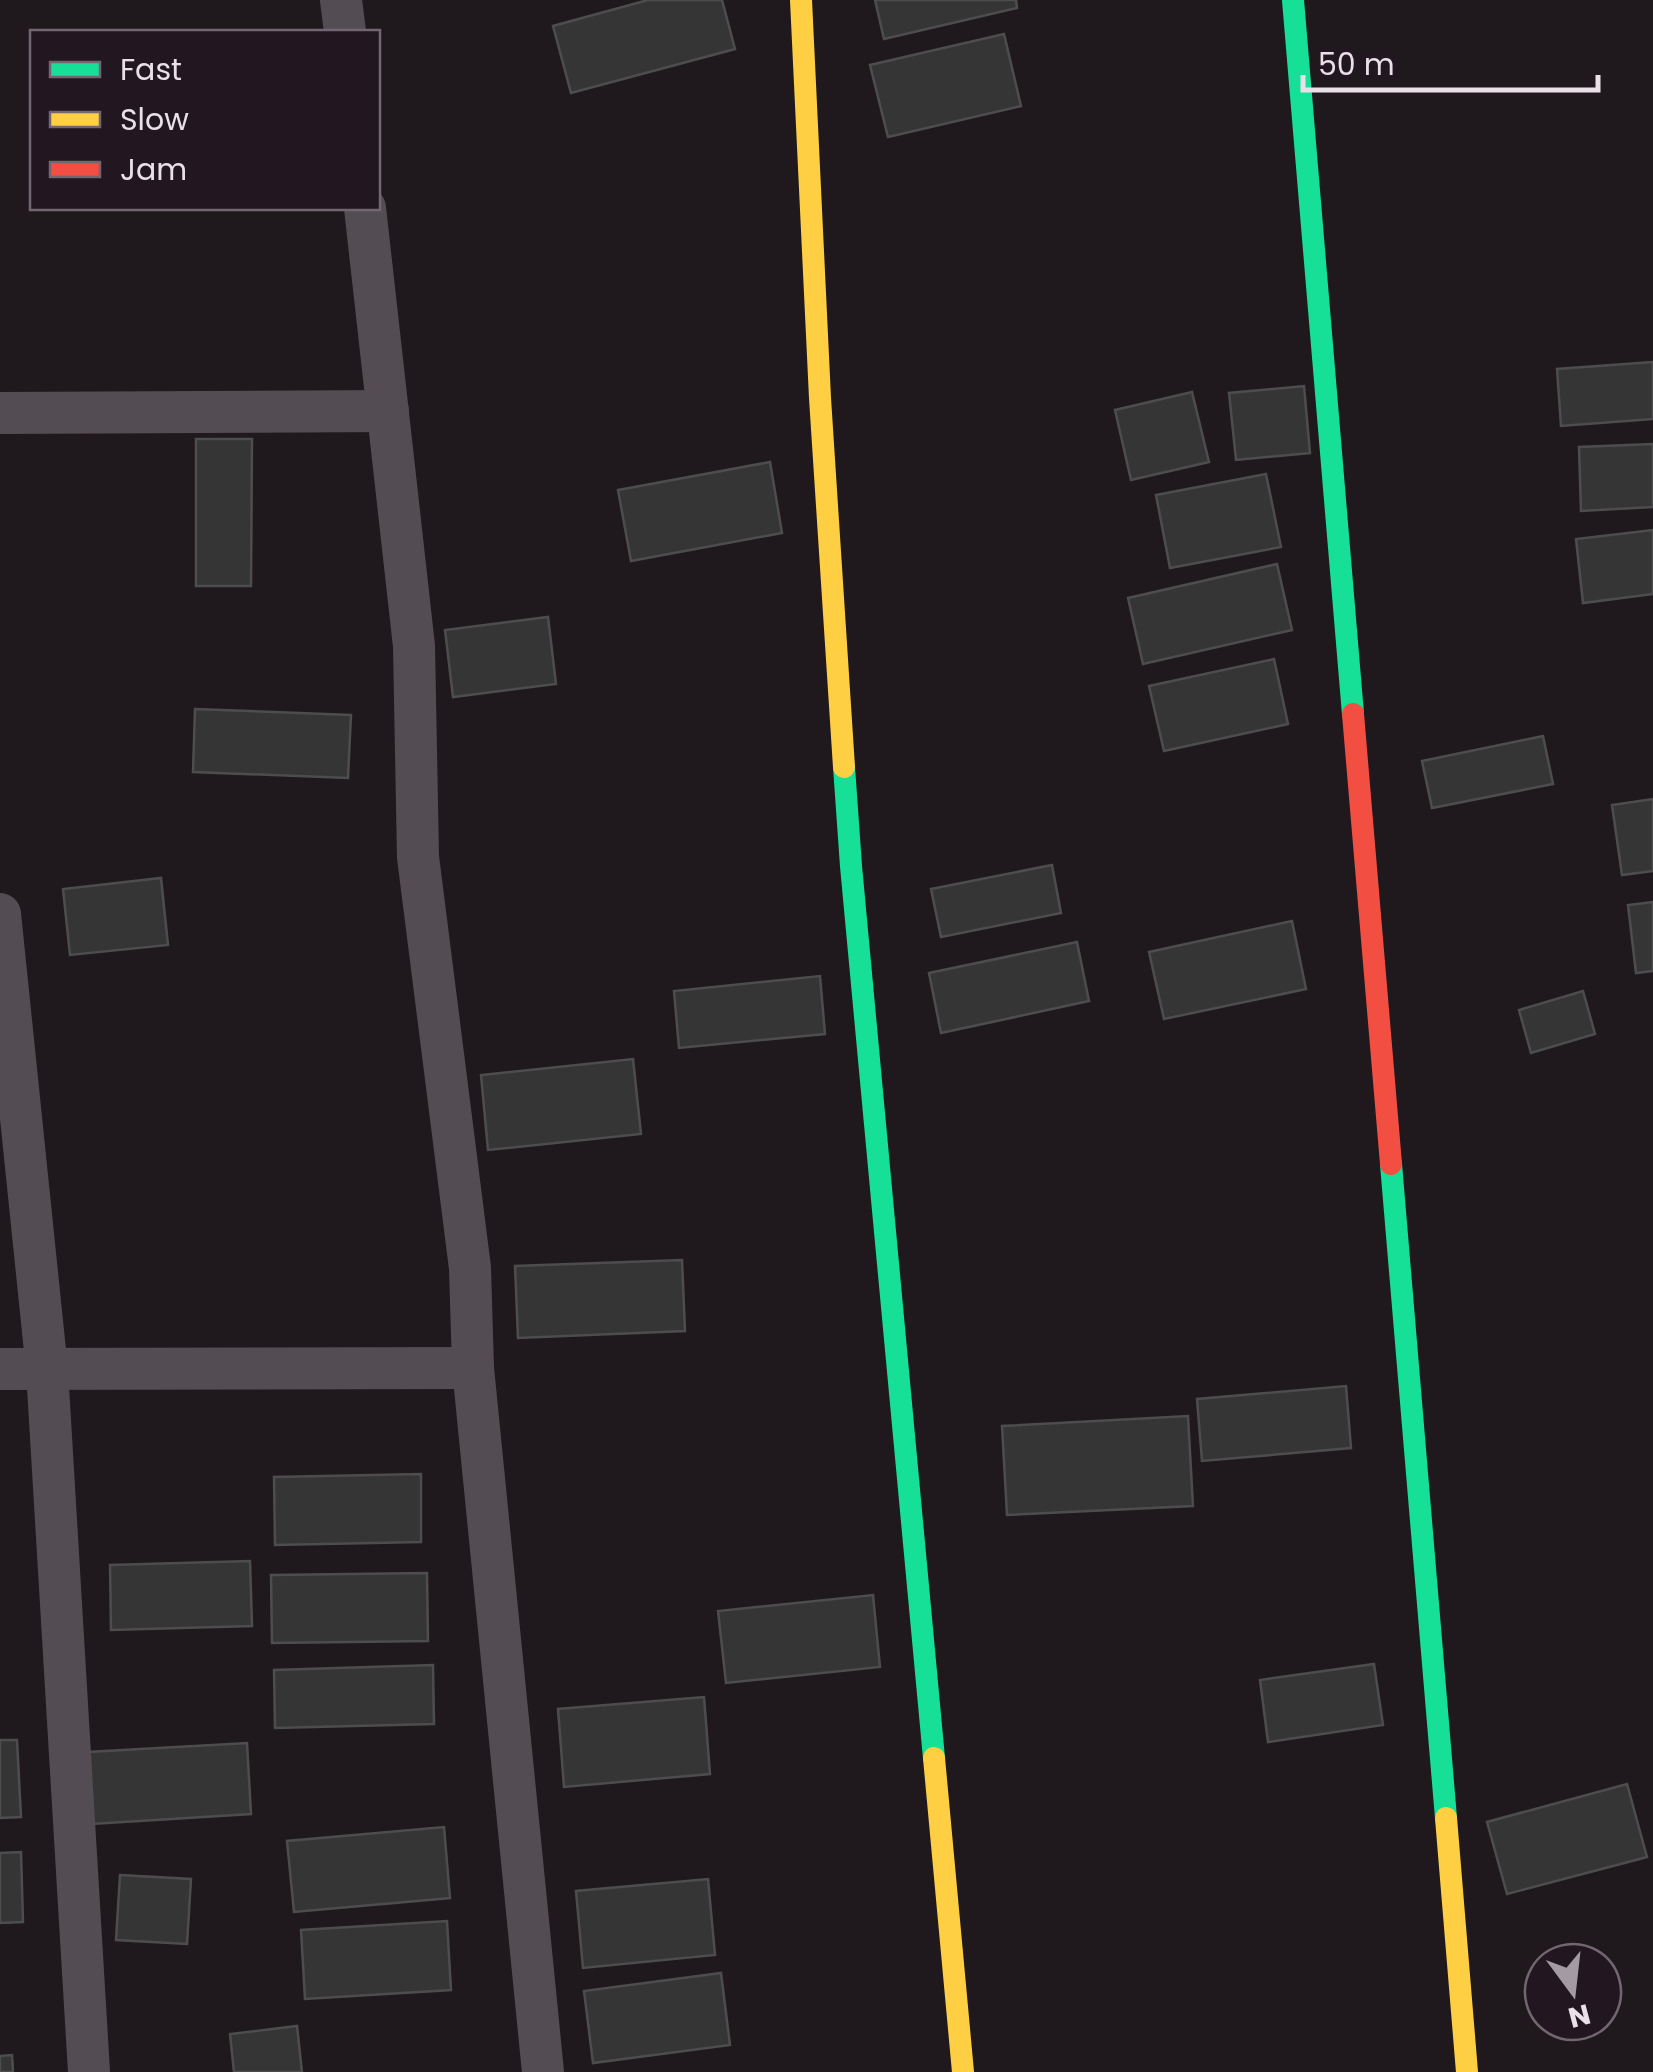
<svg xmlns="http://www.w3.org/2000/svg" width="1653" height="2072" viewBox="0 0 1653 2072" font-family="Poppins,sans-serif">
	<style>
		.building { fill: #363535; stroke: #4e4d4d; stroke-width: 2.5 }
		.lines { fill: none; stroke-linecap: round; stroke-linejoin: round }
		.street { stroke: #544c53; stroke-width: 42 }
		.fast { stroke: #16e098; stroke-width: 22 }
		.slow { stroke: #ffcf43; stroke-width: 22 }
		.jam { stroke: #f24e42; stroke-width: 22 }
	</style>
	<rect width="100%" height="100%" fill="#1f191e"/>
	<g class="building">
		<polygon points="648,0 722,0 735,49 571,93 553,26"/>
		<polygon points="875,0 1016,0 1017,8 884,39"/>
		<polygon points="1004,34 1021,106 888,137 870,65"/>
		<polygon points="1653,362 1653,419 1561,426 1557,369"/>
		<polygon points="1304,386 1310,453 1236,460 1229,393"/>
		<polygon points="1192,392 1209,462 1131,480 1115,410"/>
		<polygon points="196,439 252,439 251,586 196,586"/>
		<polygon points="1653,444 1653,507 1581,511 1579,447"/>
		<polygon points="770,462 782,533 631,561 618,490"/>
		<polygon points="1266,474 1281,547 1170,568 1156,495"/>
		<polygon points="1653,530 1653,594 1583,603 1576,539"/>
		<polygon points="1277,564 1292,630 1143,664 1128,598"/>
		<polygon points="548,617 556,684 453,697 445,630"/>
		<polygon points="1274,659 1288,724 1164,751 1149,686"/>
		<polygon points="195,709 351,715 348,778 193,772"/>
		<polygon points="1543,736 1553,784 1432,808 1422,761"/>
		<polygon points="1653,799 1653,871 1622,875 1612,805"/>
		<polygon points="1052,865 1061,913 941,937 931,889"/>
		<polygon points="161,878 168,945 70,955 63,889"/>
		<polygon points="1653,902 1653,971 1636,973 1628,905"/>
		<polygon points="1292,921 1306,989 1164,1019 1149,952"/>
		<polygon points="1077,942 1089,1001 941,1033 929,973"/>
		<polygon points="820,976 825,1034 679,1048 674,991"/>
		<polygon points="1583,991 1595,1034 1531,1053 1519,1010"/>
		<polygon points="633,1059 641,1134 488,1150 481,1075"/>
		<polygon points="682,1260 685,1331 518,1338 515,1266"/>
		<polygon points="1346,1386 1351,1448 1202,1461 1197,1399"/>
		<polygon points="1188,1416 1193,1506 1007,1515 1002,1426"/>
		<polygon points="421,1474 421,1542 275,1545 274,1477"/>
		<polygon points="250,1561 252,1626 111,1630 110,1565"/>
		<polygon points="427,1573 428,1641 272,1643 271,1575"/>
		<polygon points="873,1595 880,1667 726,1683 718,1611"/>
		<polygon points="1374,1664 1383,1725 1268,1742 1260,1680"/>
		<polygon points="433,1665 434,1724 275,1728 274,1670"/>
		<polygon points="704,1697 710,1774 564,1787 558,1709"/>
		<polygon points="0,1740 17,1740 21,1817 0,1818"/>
		<polygon points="247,1743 251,1814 92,1824 88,1752"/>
		<polygon points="1627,1784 1647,1857 1507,1894 1487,1822"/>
		<polygon points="444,1827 450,1898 294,1912 287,1841"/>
		<polygon points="21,1852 23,1922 0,1923 0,1853"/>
		<polygon points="120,1875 191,1879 187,1944 116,1940"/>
		<polygon points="708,1879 715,1955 583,1968 576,1891"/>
		<polygon points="447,1921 451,1990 305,1999 301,1930"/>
		<polygon points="721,1973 730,2045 593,2063 584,1991"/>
		<polygon points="297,2026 302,2072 234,2072 230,2034"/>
		<polygon points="12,2055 13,2072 0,2072 0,2056"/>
	</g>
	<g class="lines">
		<g class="street">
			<polyline points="341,0 345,32"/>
			<polyline points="365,208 414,646 418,857 470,1268 473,1368 543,2072"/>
			<polyline points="0,413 388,411"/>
			<polyline points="0,914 47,1370 89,2072"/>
			<polyline points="0,1369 473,1368"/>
		</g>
		<g class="fast">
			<polyline points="1293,0 1353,714"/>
			<polyline points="844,767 851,866 934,1758"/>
			<polyline points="1391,1164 1446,1818"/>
		</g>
		<g class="slow">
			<polyline points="801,0 820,398 844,767"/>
			<polyline points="934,1758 963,2072"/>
			<polyline points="1446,1818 1467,2072"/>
		</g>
		<polyline class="jam" points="1353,714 1391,1164"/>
	</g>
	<rect x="30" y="30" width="350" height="180" fill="#221620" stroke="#726770" stroke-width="2.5"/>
	<rect x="50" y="62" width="50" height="15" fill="#16e098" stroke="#726770" stroke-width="2.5"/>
	<text x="120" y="80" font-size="30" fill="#eae1e8">Fast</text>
	<rect x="50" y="112" width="50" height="15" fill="#ffcf43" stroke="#726770" stroke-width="2.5"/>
	<text x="120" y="130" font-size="30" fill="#eae1e8">Slow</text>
	<rect x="50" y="162" width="50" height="15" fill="#f24e42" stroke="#726770" stroke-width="2.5"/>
	<text x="120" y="180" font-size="30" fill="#eae1e8">Jam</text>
	<g transform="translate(1573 1992) rotate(165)"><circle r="48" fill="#221620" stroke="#726770" stroke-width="2.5"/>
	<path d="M0-8L18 38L0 25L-18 38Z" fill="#a39ba1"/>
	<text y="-15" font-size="28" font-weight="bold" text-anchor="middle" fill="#eae1e8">N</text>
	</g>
	<path d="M1303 75v15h295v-15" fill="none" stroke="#eae1e8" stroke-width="5"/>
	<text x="1318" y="75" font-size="30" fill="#eae1e8" stroke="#221620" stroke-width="8" paint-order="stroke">50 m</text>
</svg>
